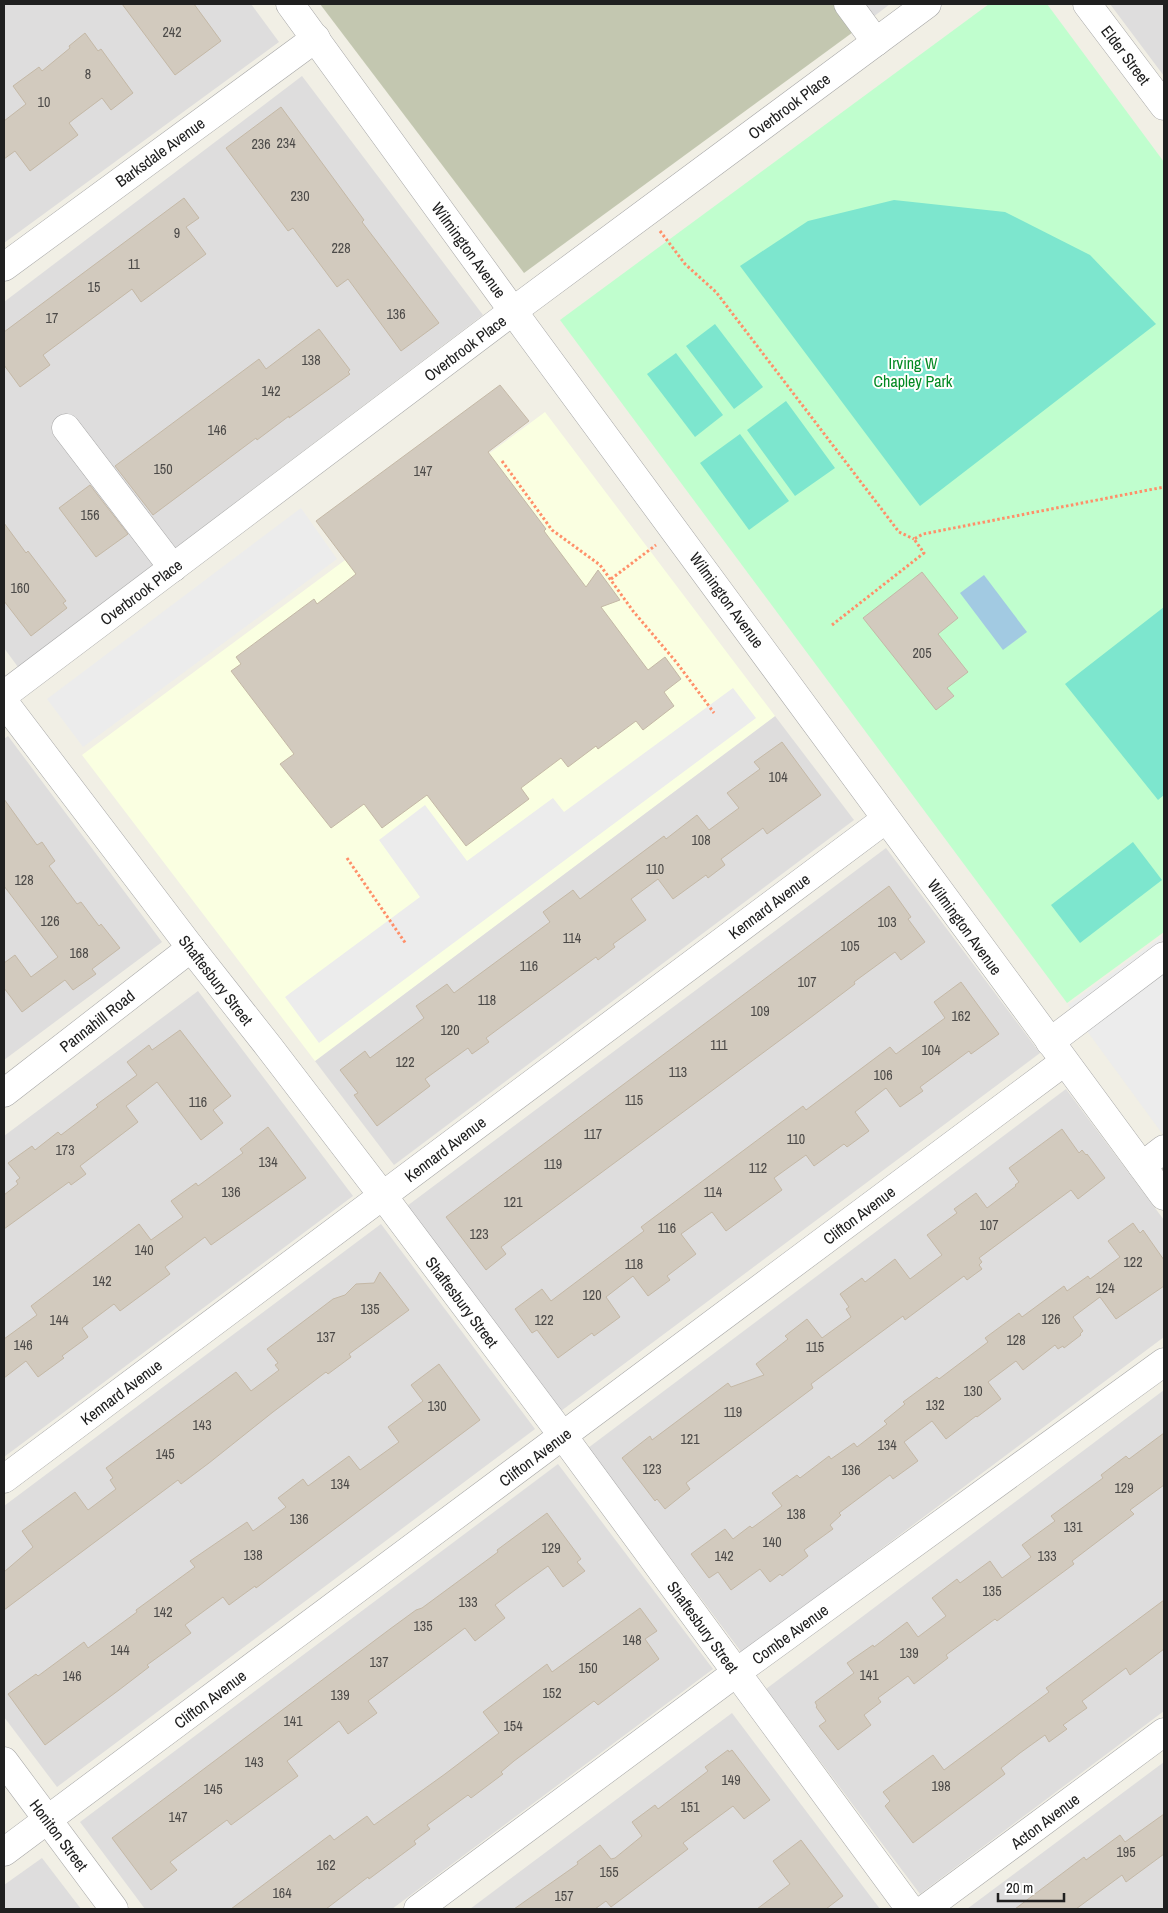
<svg xmlns="http://www.w3.org/2000/svg" width="1168" height="1913" viewBox="0 0 1168 1913" font-family="'Archivo Narrow',sans-serif">
	<style>
		.residential { fill: #dedddd }
		.education { fill: #faffe1 }
		.construction { fill: #c3c7b0 }
		.park { fill: #c0fece }
		.pitch { fill: #7de6ce }
		.parking { fill: #ececec }
		.water { fill: #a2cae2 }
		.building { fill: #d2cabe; stroke: #c4b8a6 }
		.lines { fill: none; stroke-linecap: round; stroke-linejoin: round }
		.minor-casing { stroke: #a7a7a7; stroke-width: 29 }
		.path { stroke: #ff8f69; stroke-width: 3; stroke-dasharray: 2.5 2.5; stroke-linecap: butt }
		.minor { stroke: #fff; stroke-width: 28 }
		.labels { text-anchor: middle; dominant-baseline: central; stroke-width: 4; stroke-linejoin: round; paint-order: stroke }
		.number-label { font-size: 14px; fill: #4c4a48 }
		.street-label { font-size: 16px; fill: #202020; stroke: #fff }
		.park-label { font-size: 16px; fill: #028922; stroke: #fff }
	</style>
	<rect width="100%" height="100%" fill="#f1efe5"/>
	<g class="residential">
		<polygon points="4,4 251,4 279,42 4,243"/>
		<polygon points="844,4 890,4 860,27"/>
		<polygon points="1110,4 1164,4 1164,76"/>
		<polygon points="302,76 483,315 18,667 4,648 4,302"/>
		<polygon points="775,716 854,820 394,1165 315,1061"/>
		<polygon points="8,736 162,942 4,1060 4,739"/>
		<polygon points="886,848 1040,1053 561,1411 407,1206"/>
		<polygon points="198,991 353,1196 4,1457 4,1136"/>
		<polygon points="1066,1089 1164,1220 1164,1337 742,1653 588,1448"/>
		<polygon points="381,1224 535,1429 57,1787 4,1717 4,1506"/>
		<polygon points="1164,1390 1164,1711 920,1894 766,1689"/>
		<polygon points="558,1464 713,1669 392,1909 145,1909 80,1822"/>
		<polygon points="732,1713 880,1909 470,1909"/>
		<polygon points="1164,1762 1164,1909 967,1909"/>
		<polygon points="42,1858 81,1909 4,1909 4,1885"/>
	</g>
	<polygon class="education" points="545,412 775,716 315,1061 82,755"/>
	<polygon class="construction" points="320,4 844,4 860,27 524,273"/>
	<polygon class="park" points="989,4 1047,4 1164,162 1164,932 1067,1003 560,320"/>
	<g class="pitch">
		<polygon points="894,200 1005,212 1090,255 1156,324 920,506 740,266 808,221"/>
		<polygon points="715,324 763,387 734,409 686,346"/>
		<polygon points="676,353 723,415 695,437 647,374"/>
		<polygon points="786,401 835,468 795,496 747,430"/>
		<polygon points="740,434 789,501 749,530 700,463"/>
		<polygon points="1164,607 1164,795 1158,800 1065,684"/>
		<polygon points="1133,842 1162,880 1080,943 1051,905"/>
	</g>
	<g class="parking">
		<polygon points="301,508 337,559 83,747 47,699"/>
		<polygon points="733,688 756,718 319,1043 285,997 420,897 379,840 425,805 467,861 553,798 564,812"/>
		<polygon points="1164,935 1164,1136 1068,1005"/>
	</g>
	<polygon class="water" points="984,575 1027,632 1003,650 960,593"/>
	<g class="building">
		<polygon points="122,4 194,4 221,41 175,75"/>
		<polygon points="85,33 98,51 101,49 133,93 111,110 102,98 74,119 69,123 78,135 30,171 15,151 4,159 4,121 26,104 13,86 39,67 42,71 70,48 69,46"/>
		<polygon points="281,107 364,220 362,222 439,323 401,351 348,279 337,287 293,228 288,231 226,148"/>
		<polygon points="184,198 199,218 186,227 206,254 141,302 132,289 43,355 50,365 20,387 4,365 4,332"/>
		<polygon points="319,329 350,370 348,372 350,374 289,418 289,416 257,440 256,438 153,515 115,466 259,359 266,369"/>
		<polygon points="500,385 529,421 488,452 546,529 544,531 586,587 598,570 620,600 601,607 648,670 665,657 681,679 664,692 674,706 643,730 636,721 598,749 596,746 568,767 561,758 521,788 529,799 466,846 427,795 382,828 364,804 331,828 280,764 294,754 231,671 241,664 236,657 314,599 317,604 356,574 316,521"/>
		<polygon points="90,485 128,534 96,557 59,508"/>
		<polygon points="4,523 26,553 28,551 66,601 63,603 67,608 31,636 4,601"/>
		<polygon points="922,572 958,618 938,634 968,672 947,688 954,696 936,710 863,618"/>
		<polygon points="782,742 821,795 767,834 763,828 721,859 725,865 708,878 706,875 673,899 658,879 631,899 646,920 613,944 615,947 598,960 596,957 486,1038 489,1042 472,1054 468,1048 425,1079 430,1086 377,1126 354,1095 358,1093 340,1070 365,1051 370,1058 424,1018 416,1006 447,984 454,993 550,922 543,912 573,890 580,899 664,836 666,839 697,815 709,830 739,808 727,793 760,769 754,762"/>
		<polygon points="4,799 37,845 42,842 55,861 49,866 77,904 81,902 99,926 101,924 120,948 92,969 96,974 73,990 65,980 22,1012 4,988 4,963 15,955 31,977 58,957 4,886"/>
		<polygon points="889,886 911,917 908,919 925,942 901,960 895,952 854,982 855,984 810,1018 501,1247 506,1254 486,1270 446,1217"/>
		<polygon points="961,982 999,1034 971,1054 969,1051 920,1087 923,1091 900,1107 886,1088 855,1112 869,1131 847,1147 844,1144 814,1166 806,1155 774,1178 782,1190 726,1231 712,1212 681,1234 696,1254 667,1276 670,1280 648,1296 633,1276 606,1297 620,1317 594,1336 592,1333 558,1358 537,1330 532,1333 515,1309 542,1289 551,1301 644,1231 641,1227 803,1106 806,1110 890,1047 896,1054 945,1018 934,1002"/>
		<polygon points="180,1030 231,1096 213,1110 223,1123 201,1140 157,1082 126,1106 138,1122 80,1166 86,1174 71,1185 69,1182 4,1229 4,1195 18,1184 16,1181 20,1178 8,1163 32,1146 35,1150 58,1132 61,1135 98,1107 96,1105 137,1075 127,1062 149,1045 152,1050"/>
		<polygon points="268,1127 306,1178 211,1245 205,1237 165,1267 170,1274 120,1311 114,1304 82,1328 88,1337 62,1356 64,1358 38,1377 26,1361 4,1378 4,1339 37,1315 31,1306 139,1224 151,1240 183,1217 171,1201 196,1183 198,1186 243,1153 240,1149"/>
		<polygon points="1062,1129 1079,1153 1082,1150 1086,1155 1087,1154 1105,1178 1078,1199 1071,1190 979,1258 982,1262 979,1265 982,1269 967,1280 964,1276 905,1320 903,1316 853,1353 811,1384 813,1388 686,1483 690,1489 665,1509 657,1499 655,1501 622,1458 650,1436 652,1440 728,1383 731,1387 764,1375 756,1364 788,1339 785,1336 807,1319 822,1338 851,1317 846,1309 849,1307 840,1294 862,1278 865,1282 895,1259 910,1279 942,1255 927,1235 957,1213 954,1209 976,1193 987,1208 1016,1186 1015,1185 1019,1182 1009,1168"/>
		<polygon points="1133,1223 1140,1233 1143,1230 1164,1260 1164,1286 1116,1319 1100,1297 1073,1317 1083,1331 1080,1334 1081,1335 1064,1348 1063,1346 1058,1349 1055,1345 1023,1370 1016,1361 988,1382 1001,1399 977,1417 976,1416 946,1439 932,1421 904,1442 918,1461 893,1479 890,1475 839,1513 841,1515 830,1525 833,1529 804,1550 808,1556 782,1576 780,1574 770,1582 760,1569 731,1590 718,1572 709,1578 691,1554 725,1529 733,1539 750,1526 752,1528 782,1506 772,1493 797,1475 800,1478 829,1456 831,1459 854,1443 857,1447 887,1424 884,1421 905,1404 903,1402 937,1377 939,1379 988,1342 985,1338 1019,1313 1022,1317 1064,1286 1067,1291 1088,1276 1090,1279 1120,1257 1108,1241"/>
		<polygon points="380,1272 409,1310 349,1354 351,1357 328,1374 326,1372 273,1412 209,1463 181,1484 178,1480 4,1610 4,1572 33,1547 22,1531 75,1492 88,1510 116,1489 110,1480 113,1478 106,1468 236,1372 251,1391 279,1370 275,1365 278,1363 267,1349 333,1299 345,1295 356,1284 374,1283"/>
		<polygon points="439,1364 480,1420 256,1588 255,1586 229,1605 223,1597 185,1625 191,1633 147,1665 149,1667 119,1690 45,1745 8,1694 36,1674 38,1676 84,1642 88,1648 137,1612 136,1610 195,1567 190,1561 247,1522 253,1531 286,1507 278,1498 303,1479 308,1486 349,1456 360,1470 399,1442 388,1427 423,1401 411,1385"/>
		<polygon points="1164,1433 1164,1485 1130,1510 1134,1514 1072,1561 1074,1564 997,1621 995,1619 946,1655 948,1658 914,1684 908,1676 878,1698 881,1702 864,1715 871,1725 838,1750 819,1726 826,1721 816,1707 817,1706 815,1702 854,1673 847,1663 873,1645 874,1647 907,1622 918,1637 946,1616 932,1598 957,1579 960,1583 990,1561 1002,1578 1031,1557 1022,1545 1055,1521 1051,1516 1103,1478 1101,1475 1126,1456 1129,1459"/>
		<polygon points="547,1513 581,1559 577,1562 585,1571 563,1587 548,1566 523,1584 495,1605 505,1618 475,1641 465,1628 368,1701 377,1713 348,1734 339,1721 287,1761 298,1776 231,1825 227,1820 170,1862 177,1870 151,1890 112,1838 390,1629 416,1610 422,1608 498,1552 497,1550"/>
		<polygon points="1164,1600 1164,1649 1130,1675 1126,1668 1082,1701 1087,1708 1063,1725 1067,1729 1049,1742 1045,1735 1020,1753 1001,1768 1005,1774 913,1843 885,1806 890,1801 883,1792 933,1755 944,1770 1049,1692 1046,1688"/>
		<polygon points="640,1608 657,1631 645,1639 659,1659 598,1705 594,1701 514,1761 501,1772 503,1774 471,1798 468,1795 427,1825 430,1829 414,1841 416,1844 369,1879 368,1877 326,1909 231,1909 330,1835 334,1840 367,1816 374,1825 445,1774 499,1733 483,1712 547,1664 552,1672"/>
		<polygon points="728,1750 729,1752 732,1750 770,1800 744,1819 733,1806 683,1843 688,1849 611,1907 606,1901 595,1909 514,1909 578,1864 577,1862 600,1845 611,1859 615,1858 642,1836 632,1822 655,1805 658,1809 708,1771 705,1767"/>
		<polygon points="1164,1814 1164,1854 1126,1882 1122,1875 1076,1909 1015,1909 1084,1857 1086,1860 1120,1835 1125,1842"/>
		<polygon points="801,1840 843,1896 826,1909 757,1909 790,1884 773,1861"/>
	</g>
	<g class="lines">
		<g class="minor-casing">
			<g id="minor">
				<polyline points="290,4 526,329 1164,1196"/>
				<polyline points="848,4 876,42"/>
				<polyline points="1087,4 1164,106"/>
				<polyline points="4,267 316,38"/>
				<polyline points="66,428 173,568"/>
				<polyline points="4,695 513,311 927,4"/>
				<polyline points="4,702 191,948 269,1047 383,1196 563,1436 910,1909"/>
				<polyline points="1050,1042 1164,956"/>
				<polyline points="4,1093 191,948"/>
				<polyline points="1142,1166 1164,1149"/>
				<polyline points="4,1479 886,819"/>
				<polyline points="4,1761 114,1909"/>
				<polyline points="4,1852 1064,1062"/>
				<polyline points="418,1909 737,1672 1164,1362"/>
				<polyline points="925,1909 1164,1732"/>
			</g>
		</g>
		<g class="path">
			<polyline points="660,231 685,264 716,292 899,532 914,539"/>
			<polyline points="502,461 552,530 600,565 633,611 677,663 714,713"/>
			<polyline points="611,579 656,545"/>
			<polyline points="832,625 924,553 914,539 923,534 1164,487"/>
			<polyline points="347,858 406,944"/>
		</g>
		<use href="#minor" class="minor"/>
	</g>
	<g class="labels">
		<g class="number-label">
			<text x="172" y="32">242</text>
			<text x="88" y="74">8</text>
			<text x="44" y="102">10</text>
			<text x="286" y="143">234</text>
			<text x="261" y="144">236</text>
			<text x="300" y="196">230</text>
			<text x="177" y="233">9</text>
			<text x="341" y="248">228</text>
			<text x="134" y="264">11</text>
			<text x="94" y="287">15</text>
			<text x="396" y="314">136</text>
			<text x="52" y="318">17</text>
			<text x="311" y="360">138</text>
			<text x="271" y="391">142</text>
			<text x="217" y="430">146</text>
			<text x="163" y="469">150</text>
			<text x="423" y="471">147</text>
			<text x="90" y="515">156</text>
			<text x="20" y="588">160</text>
			<text x="922" y="653">205</text>
			<text x="778" y="777">104</text>
			<text x="701" y="840">108</text>
			<text x="655" y="869">110</text>
			<text x="24" y="880">128</text>
			<text x="50" y="921">126</text>
			<text x="887" y="922">103</text>
			<text x="572" y="938">114</text>
			<text x="850" y="946">105</text>
			<text x="79" y="953">168</text>
			<text x="529" y="966">116</text>
			<text x="807" y="982">107</text>
			<text x="487" y="1000">118</text>
			<text x="760" y="1011">109</text>
			<text x="961" y="1016">162</text>
			<text x="450" y="1030">120</text>
			<text x="719" y="1045">111</text>
			<text x="931" y="1050">104</text>
			<text x="405" y="1062">122</text>
			<text x="678" y="1072">113</text>
			<text x="883" y="1075">106</text>
			<text x="634" y="1100">115</text>
			<text x="198" y="1102">116</text>
			<text x="593" y="1134">117</text>
			<text x="796" y="1139">110</text>
			<text x="65" y="1150">173</text>
			<text x="268" y="1162">134</text>
			<text x="553" y="1164">119</text>
			<text x="758" y="1168">112</text>
			<text x="231" y="1192">136</text>
			<text x="713" y="1192">114</text>
			<text x="513" y="1202">121</text>
			<text x="989" y="1225">107</text>
			<text x="667" y="1228">116</text>
			<text x="479" y="1234">123</text>
			<text x="144" y="1250">140</text>
			<text x="1133" y="1262">122</text>
			<text x="634" y="1264">118</text>
			<text x="102" y="1281">142</text>
			<text x="1105" y="1288">124</text>
			<text x="592" y="1295">120</text>
			<text x="370" y="1309">135</text>
			<text x="1051" y="1319">126</text>
			<text x="59" y="1320">144</text>
			<text x="544" y="1320">122</text>
			<text x="326" y="1337">137</text>
			<text x="1016" y="1340">128</text>
			<text x="23" y="1345">146</text>
			<text x="815" y="1347">115</text>
			<text x="973" y="1391">130</text>
			<text x="935" y="1405">132</text>
			<text x="437" y="1406">130</text>
			<text x="733" y="1412">119</text>
			<text x="202" y="1425">143</text>
			<text x="690" y="1439">121</text>
			<text x="887" y="1445">134</text>
			<text x="165" y="1454">145</text>
			<text x="652" y="1469">123</text>
			<text x="851" y="1470">136</text>
			<text x="340" y="1484">134</text>
			<text x="1124" y="1488">129</text>
			<text x="796" y="1514">138</text>
			<text x="299" y="1519">136</text>
			<text x="1073" y="1527">131</text>
			<text x="772" y="1542">140</text>
			<text x="551" y="1548">129</text>
			<text x="253" y="1555">138</text>
			<text x="724" y="1556">142</text>
			<text x="1047" y="1556">133</text>
			<text x="992" y="1591">135</text>
			<text x="468" y="1602">133</text>
			<text x="163" y="1612">142</text>
			<text x="423" y="1626">135</text>
			<text x="632" y="1640">148</text>
			<text x="120" y="1650">144</text>
			<text x="909" y="1653">139</text>
			<text x="379" y="1662">137</text>
			<text x="588" y="1668">150</text>
			<text x="869" y="1675">141</text>
			<text x="72" y="1676">146</text>
			<text x="552" y="1693">152</text>
			<text x="340" y="1695">139</text>
			<text x="293" y="1721">141</text>
			<text x="513" y="1726">154</text>
			<text x="254" y="1762">143</text>
			<text x="731" y="1780">149</text>
			<text x="941" y="1786">198</text>
			<text x="213" y="1789">145</text>
			<text x="690" y="1807">151</text>
			<text x="178" y="1817">147</text>
			<text x="1126" y="1852">195</text>
			<text x="326" y="1865">162</text>
			<text x="609" y="1872">155</text>
			<text x="282" y="1893">164</text>
			<text x="564" y="1896">157</text>
		</g>
		<g class="street-label">
			<text transform="translate(1126 55) rotate(53)">Elder Street</text>
			<text transform="translate(789 106) rotate(-37)">Overbrook Place</text>
			<text transform="translate(160 152) rotate(-36)">Barksdale Avenue</text>
			<text transform="translate(469 250) rotate(54)">Wilmington Avenue</text>
			<text transform="translate(465 348) rotate(-37)">Overbrook Place</text>
			<text transform="translate(141 592) rotate(-37)">Overbrook Place</text>
			<text transform="translate(727 600) rotate(54)">Wilmington Avenue</text>
			<text transform="translate(769 906) rotate(-37)">Kennard Avenue</text>
			<text transform="translate(965 927) rotate(54)">Wilmington Avenue</text>
			<text transform="translate(216 980) rotate(52)">Shaftesbury Street</text>
			<text transform="translate(97 1021) rotate(-38)">Pannahill Road</text>
			<text transform="translate(445 1149) rotate(-37)">Kennard Avenue</text>
			<text transform="translate(859 1215) rotate(-37)">Clifton Avenue</text>
			<text transform="translate(462 1302) rotate(53)">Shaftesbury Street</text>
			<text transform="translate(121 1392) rotate(-37)">Kennard Avenue</text>
			<text transform="translate(535 1457) rotate(-37)">Clifton Avenue</text>
			<text transform="translate(703 1627) rotate(54)">Shaftesbury Street</text>
			<text transform="translate(790 1634) rotate(-36)">Combe Avenue</text>
			<text transform="translate(210 1699) rotate(-37)">Clifton Avenue</text>
			<text transform="translate(1045 1821) rotate(-37)">Acton Avenue</text>
			<text transform="translate(59 1835) rotate(53)">Honiton Street</text>
		</g>
		<g class="park-label">
			<text x="913" y="363">Irving W<tspan x="913" dy="18">Chapley Park</tspan></text>
		</g>
	</g>
	<rect width="1168" height="1913" fill="none" stroke="#202020" stroke-width="10"/>
	<path d="M998 1893v8h66v-8" fill="none" stroke="#202020" stroke-width="2.5"/>
	<text x="1006" y="1893" font-size="15" fill="#202020" stroke="#ffffff" stroke-width="4" paint-order="stroke">20 m</text>
</svg>
